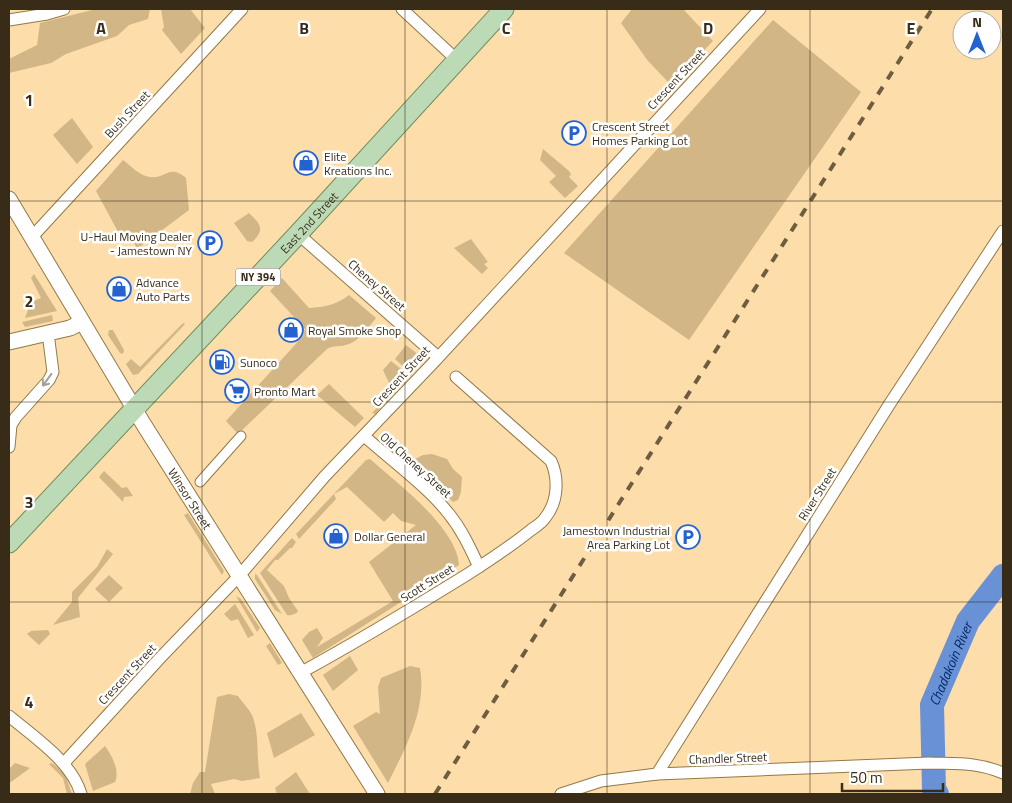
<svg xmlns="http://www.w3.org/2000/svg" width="1012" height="803" viewBox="0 0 1012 803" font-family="'Titillium Web',sans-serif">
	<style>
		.green { fill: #d2b686 }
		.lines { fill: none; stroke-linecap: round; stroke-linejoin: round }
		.river { stroke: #6991d5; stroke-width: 24 }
		.pedestrian-casing { stroke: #947847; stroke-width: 11 }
		.minor-casing { stroke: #947847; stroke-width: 13 }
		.tertiary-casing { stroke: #947847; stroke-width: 17 }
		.primary-casing { stroke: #6f8d5e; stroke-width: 21 }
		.pedestrian { stroke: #fff; stroke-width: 9 }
		.minor { stroke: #fff; stroke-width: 11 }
		.tertiary { stroke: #fff; stroke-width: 15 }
		.primary { stroke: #bbdab5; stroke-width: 19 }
		.rail { stroke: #6e5d40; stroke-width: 4; stroke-dasharray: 9 9; stroke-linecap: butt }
		.oneway { stroke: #a5a097 }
		.grid { fill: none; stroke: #382c18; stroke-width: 1; stroke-opacity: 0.55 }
		.labels { text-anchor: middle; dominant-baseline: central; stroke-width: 5; stroke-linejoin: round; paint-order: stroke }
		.shield { fill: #fff; stroke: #746b5d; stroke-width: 1 }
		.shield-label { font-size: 11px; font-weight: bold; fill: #382c18 }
		.street-label { font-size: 12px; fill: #382c18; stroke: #fff }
		.poi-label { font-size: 12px; fill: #382c18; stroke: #fff; text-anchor: start }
		.water-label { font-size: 14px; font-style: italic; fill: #062965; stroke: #fff }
		.grid-label { font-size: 16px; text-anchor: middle; font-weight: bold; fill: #382c18; stroke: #fff; stroke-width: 5; stroke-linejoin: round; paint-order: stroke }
	</style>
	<rect width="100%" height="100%" fill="#fddeaa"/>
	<g class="green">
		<polygon points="96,9 150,9 148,19 129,25 117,36 66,54 51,63 9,73 9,59 37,45 40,23"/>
		<polygon points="161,9 190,9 205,28 181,54 162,30 164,27"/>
		<polygon points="632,9 683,9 713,41 671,85 648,61 621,23"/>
		<polygon points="773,20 861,92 689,340 564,253"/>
		<polygon points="72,118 93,147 77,164 53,135"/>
		<polygon points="543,149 569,171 571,174 569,177 578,186 565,198 549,182 556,176 540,160"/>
		<path d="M123 160C130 165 138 174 146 176 165 182 168 162 186 178L189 210 137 249 132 238 123 241 96 191Z"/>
		<path d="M249 213C260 224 266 229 252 242L247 241 234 223Z"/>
		<polygon points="471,239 488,262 484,264 488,268 482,274 454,248"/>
		<polygon points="34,274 57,311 25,318 31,302 41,298 31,278"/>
		<path d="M282 278 309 308C325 307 336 305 349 295L376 318C367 329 360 341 346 345 339 347 334 345 327 349L238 434 226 421 303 336 305 329 270 291Z"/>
		<polygon points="52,315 53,321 25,327 22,322"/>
		<polygon points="183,323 185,324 138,374 133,375 126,364 131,359 140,367"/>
		<polygon points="109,330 113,330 124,350 123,354 120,353 108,335"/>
		<polygon points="406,345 420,356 407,370 395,359"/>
		<polygon points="391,361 405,372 392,386 389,383 383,370"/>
		<polygon points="417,364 419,367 375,414 372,413"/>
		<polygon points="329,384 364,418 355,427 317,395"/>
		<polygon points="432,454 447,459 453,469 462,477 461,492 458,500 453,502 411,461 423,455"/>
		<path d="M370 459C397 483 457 528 459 565L313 658 302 640 309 632 317 628 323 638 317 647 393 601 369 562 416 525 401 521 393 513 384 522 347 487 334 494 336 499 299 539 296 534 366 460Z"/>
		<polygon points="104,471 122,488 127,487 133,496 124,497 123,502 99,477"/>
		<polygon points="188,513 224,571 222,575 184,515"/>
		<path d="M292 538 296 542 292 548H290L278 560H275L267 570 284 586 289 598 298 611C297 614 290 616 287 615L260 573Z"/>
		<polygon points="107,549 113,554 78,598 80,617 53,625 72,602 72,592 97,567"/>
		<polygon points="255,574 257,575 282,614 275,610 255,579"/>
		<polygon points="109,575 123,588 109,602 95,589"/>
		<polygon points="236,596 241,599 260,628 257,632"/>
		<polygon points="235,604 254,635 248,638 238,619 231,621 224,614"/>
		<polygon points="48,630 50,634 39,645 27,634 31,631"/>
		<polygon points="270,643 282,663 278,665 266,646"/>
		<polygon points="350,656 358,670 333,691 323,675"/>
		<path d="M410 666 420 668C427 709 406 747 388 783L353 726 376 712 380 714 378 687 381 678Z"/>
		<path d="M229 694 238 696C242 702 249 709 252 715 260 735 256 757 260 778L242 781 234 779 211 784 215 794H190L193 783 200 772H205L217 697Z"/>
		<polygon points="301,713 315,735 274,758 267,733"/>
		<path d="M105 746C112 756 120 770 115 782L93 791 85 764Z"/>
		<polygon points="15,763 30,768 11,782 9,782 9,769"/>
		<polygon points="52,763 65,774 72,794 67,794 63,778 49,764"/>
		<polygon points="296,772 310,794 277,794 275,788"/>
	</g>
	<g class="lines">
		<path class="river" id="s1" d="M937 794 934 790 932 705 968 621 1003 576"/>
		<g class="pedestrian-casing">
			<polyline id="pedestrian" points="200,482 241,436"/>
		</g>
		<g class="minor-casing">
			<g id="minor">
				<polyline points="402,9 457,60"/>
				<polyline points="9,20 47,14 64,9"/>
				<polyline points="298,234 438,357"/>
				<polyline points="32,237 242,9"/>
				<path d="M364 436C390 459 428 487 449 514 462 530 470 548 479 567"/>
				<polyline points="9,447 11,425 16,417 49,380 53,372 48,333"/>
				<path d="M300 673C357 642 413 608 468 574 490 560 511 546 531 530 535 527 542 523 545 518 558 502 559 479 551 461L456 377"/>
				<path d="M9 716C34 737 72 762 81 794"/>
				<polyline points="64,763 160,658 239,576 325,476 434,362 760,9"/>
				<polyline points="657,774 889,405 1003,231"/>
				<path d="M561 794 601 781 657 774 929 763C958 764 976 762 1003 773"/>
			</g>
		</g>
		<g class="tertiary-casing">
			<g id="tertiary">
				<path id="s2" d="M9 199 144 425 377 794"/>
				<polyline points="9,342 70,328 82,322"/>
			</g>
		</g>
		<g class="primary-casing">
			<g id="primary">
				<path id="s3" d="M9 543 298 234 504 9"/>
			</g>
		</g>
		<use href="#pedestrian" class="pedestrian"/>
		<use href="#minor" class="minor"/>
		<use href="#tertiary" class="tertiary"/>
		<use href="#primary" class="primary"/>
		<polyline class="rail" points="435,794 932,9"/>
	</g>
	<defs><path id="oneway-shaft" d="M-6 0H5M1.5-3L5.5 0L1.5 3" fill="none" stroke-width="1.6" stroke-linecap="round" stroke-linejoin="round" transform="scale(1.25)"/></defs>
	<use class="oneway" href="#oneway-shaft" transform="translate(47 380) rotate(126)"/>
	<path class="grid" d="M202 9V794M405 9V794M607 9V794M810 9V794M9 201H1003M9 402H1003M9 602H1003"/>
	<defs>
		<g id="parking-ring" transform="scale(1.25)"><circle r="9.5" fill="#fff" stroke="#2463cf" stroke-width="1.5"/><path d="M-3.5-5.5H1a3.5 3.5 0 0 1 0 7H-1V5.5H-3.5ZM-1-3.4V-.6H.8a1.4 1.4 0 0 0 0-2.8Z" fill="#2463cf"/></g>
		<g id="shop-ring" transform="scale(1.25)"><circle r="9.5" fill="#fff" stroke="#2463cf" stroke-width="1.5"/><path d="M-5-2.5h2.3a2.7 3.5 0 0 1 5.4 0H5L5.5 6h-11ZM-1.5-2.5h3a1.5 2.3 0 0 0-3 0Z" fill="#2463cf"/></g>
		<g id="fuel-ring" transform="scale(1.25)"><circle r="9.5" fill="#fff" stroke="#2463cf" stroke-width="1.5"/><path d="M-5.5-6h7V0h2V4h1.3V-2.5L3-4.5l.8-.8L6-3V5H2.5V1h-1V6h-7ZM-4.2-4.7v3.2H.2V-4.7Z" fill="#2463cf"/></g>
		<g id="supermarket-ring" transform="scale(1.25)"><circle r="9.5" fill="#fff" stroke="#2463cf" stroke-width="1.5"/><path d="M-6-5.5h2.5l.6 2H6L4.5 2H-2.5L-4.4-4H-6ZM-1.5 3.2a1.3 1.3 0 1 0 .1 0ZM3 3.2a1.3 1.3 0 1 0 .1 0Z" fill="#2463cf"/></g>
	</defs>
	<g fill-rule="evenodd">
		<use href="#parking-ring" x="574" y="133"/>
		<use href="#shop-ring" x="306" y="163"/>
		<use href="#parking-ring" x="210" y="243"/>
		<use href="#shop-ring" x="119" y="289"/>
		<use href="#shop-ring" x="291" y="330"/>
		<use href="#fuel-ring" x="222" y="362"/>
		<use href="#supermarket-ring" x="237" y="391"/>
		<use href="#shop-ring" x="336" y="536"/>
		<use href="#parking-ring" x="688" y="537"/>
	</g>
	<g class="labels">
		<rect class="shield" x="235.5" y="268.5" width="45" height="17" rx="4"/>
		<g class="shield-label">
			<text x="258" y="277">NY 394</text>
		</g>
		<g class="street-label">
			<text transform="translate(676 79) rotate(-47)">Crescent Street</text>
			<text transform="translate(127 114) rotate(-47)">Bush Street</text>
			<text stroke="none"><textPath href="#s3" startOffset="439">East 2nd Street</textPath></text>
			<text transform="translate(377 285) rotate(41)">Cheney Street</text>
			<text transform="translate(401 376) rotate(-47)">Crescent Street</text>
			<text transform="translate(416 465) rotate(42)">Old Cheney Street</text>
			<text transform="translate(817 494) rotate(-58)">River Street</text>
			<text stroke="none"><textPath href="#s2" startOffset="350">Winsor Street</textPath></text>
			<text transform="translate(427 583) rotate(-32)">Scott Street</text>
			<text transform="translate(127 674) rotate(-47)">Crescent Street</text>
			<text transform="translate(728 758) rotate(-2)">Chandler Street</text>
		</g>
		<g class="poi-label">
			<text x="592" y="126">Crescent Street<tspan x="592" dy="14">Homes Parking Lot</tspan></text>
			<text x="324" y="156">Elite<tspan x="324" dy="14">Kreations Inc.</tspan></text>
			<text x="192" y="236" text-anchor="end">U-Haul Moving Dealer<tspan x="192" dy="14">- Jamestown NY</tspan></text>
			<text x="136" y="282">Advance<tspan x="136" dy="14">Auto Parts</tspan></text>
			<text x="308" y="330">Royal Smoke Shop</text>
			<text x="240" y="362">Sunoco</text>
			<text x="254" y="391">Pronto Mart</text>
			<text x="670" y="530" text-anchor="end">Jamestown Industrial<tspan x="670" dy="14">Area Parking Lot</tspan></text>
			<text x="354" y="536">Dollar General</text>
		</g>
		<g class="water-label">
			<text stroke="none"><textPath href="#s1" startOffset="135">Chadakoin River</textPath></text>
		</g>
	</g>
	<g class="grid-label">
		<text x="101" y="34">A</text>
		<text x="304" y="34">B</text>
		<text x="506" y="34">C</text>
		<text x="708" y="34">D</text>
		<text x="911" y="34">E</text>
		<text x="29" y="106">1</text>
		<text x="29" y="307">2</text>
		<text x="29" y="508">3</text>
		<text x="29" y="708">4</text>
	</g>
	<rect width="1012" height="803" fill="none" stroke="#382c18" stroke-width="20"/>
	<g transform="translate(977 35)"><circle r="24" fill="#ffffff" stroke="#afaba3"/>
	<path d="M0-4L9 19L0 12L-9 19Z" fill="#2463cf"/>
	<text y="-8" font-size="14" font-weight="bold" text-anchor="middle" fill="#382c18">N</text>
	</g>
	<path d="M842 783v8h101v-8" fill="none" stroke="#382c18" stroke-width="2.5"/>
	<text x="850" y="783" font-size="15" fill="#382c18" stroke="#ffffff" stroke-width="4" paint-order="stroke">50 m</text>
</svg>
